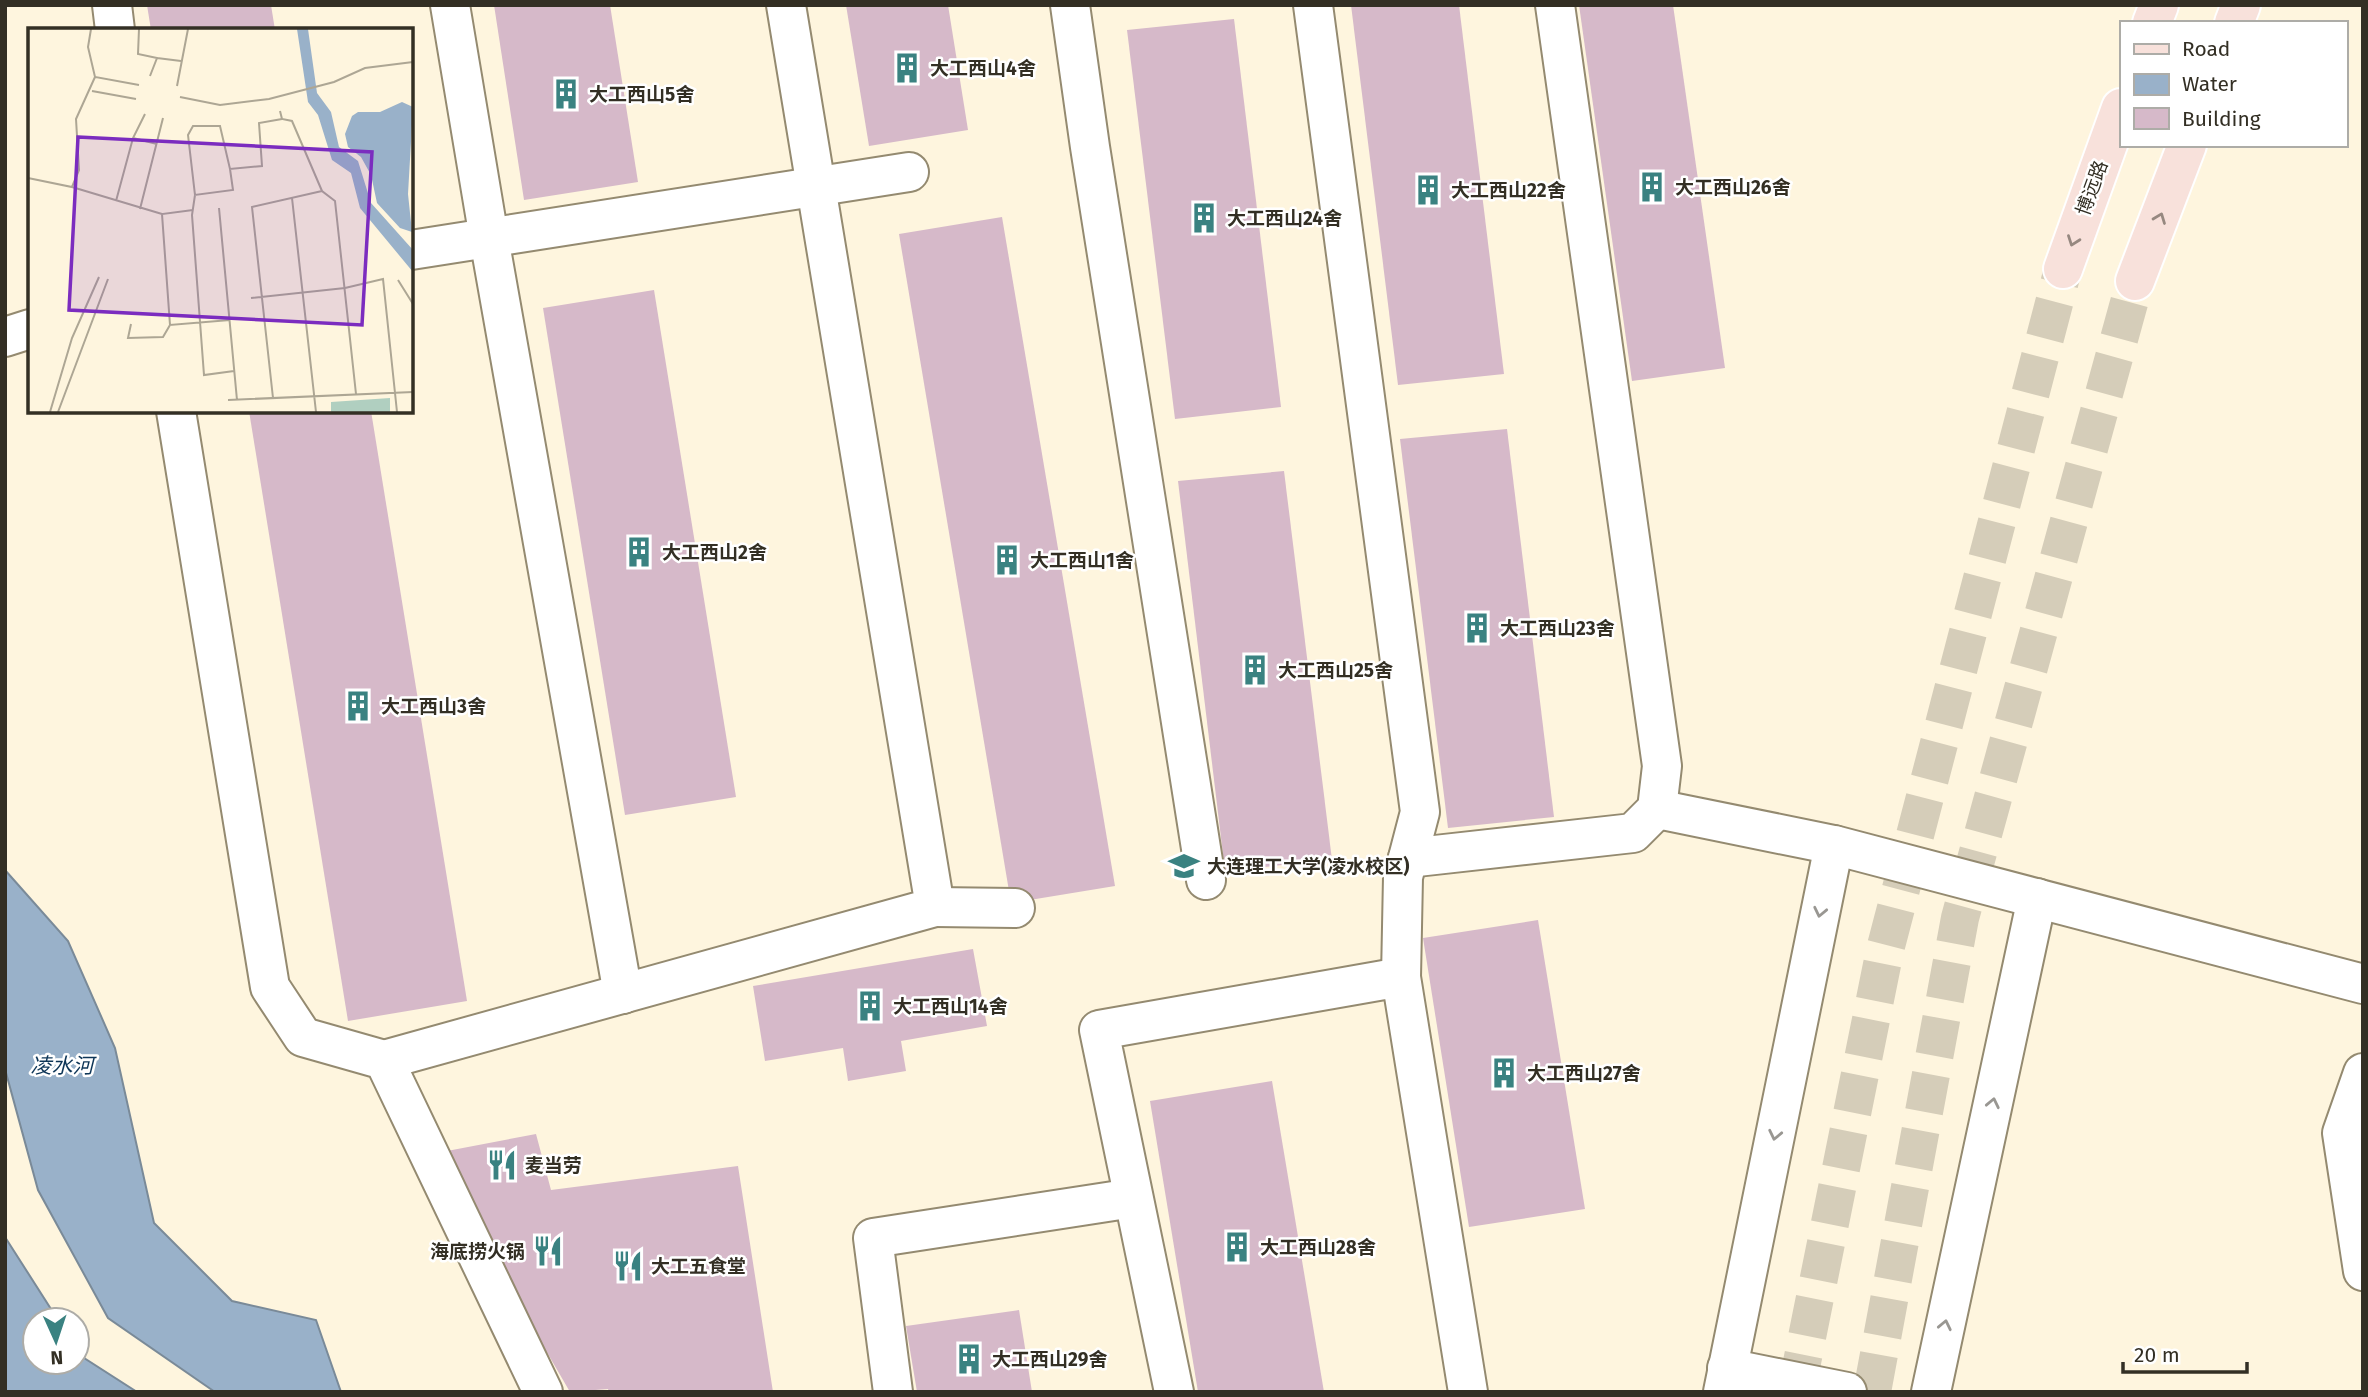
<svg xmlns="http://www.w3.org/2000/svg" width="2368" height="1397" viewBox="0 0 2368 1397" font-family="'Fira Sans','Noto Sans SC',sans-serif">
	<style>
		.water { fill: #99b1c9; stroke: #7a8a98; stroke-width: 2 }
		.building { fill: #d6b9c9 }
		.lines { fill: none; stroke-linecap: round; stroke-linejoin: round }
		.major-tunnel { stroke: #d5cdb9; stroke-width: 38; stroke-dasharray: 38 19; stroke-linecap: butt }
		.minor-casing { stroke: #948a70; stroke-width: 42 }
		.major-casing { stroke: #fff; stroke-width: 42 }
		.minor { stroke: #fff; stroke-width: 38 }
		.major { stroke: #f8e1db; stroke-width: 38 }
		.oneway { stroke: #968880 }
		.oneway2 { stroke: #999792 }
		.labels { text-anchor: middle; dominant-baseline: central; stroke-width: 5; stroke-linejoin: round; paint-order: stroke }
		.poi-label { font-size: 19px; font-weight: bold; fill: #332f24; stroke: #fff; text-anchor: start }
		.street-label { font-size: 19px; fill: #332f24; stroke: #fff }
		.water-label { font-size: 21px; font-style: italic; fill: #0d3557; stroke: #fff }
		.inset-road { fill: none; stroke: #ada694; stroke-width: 2 }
		.view { fill: #7b2cbf; fill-opacity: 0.15; stroke: #7b2cbf; stroke-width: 3.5 }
		.inset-edge { fill: none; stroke: #332f24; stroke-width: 3.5 }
	</style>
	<rect width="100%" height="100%" fill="#fef5de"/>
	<g class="water">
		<polygon points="5,870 68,941 115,1048 154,1223 232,1301 316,1320 341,1392 215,1392 108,1318 38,1190 5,1069"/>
		<polygon points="5,1237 58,1320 35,1320 35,1362 77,1362 77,1350 81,1356 137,1392 5,1392"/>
	</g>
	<g class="building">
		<polygon points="147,5 271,5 275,30 151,30"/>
		<polygon points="494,5 610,5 638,182 524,200"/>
		<polygon points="846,5 948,5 968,130 869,146"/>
		<polygon points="1351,5 1459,5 1504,374 1398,385"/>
		<polygon points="1579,5 1673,5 1725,368 1632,381"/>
		<polygon points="1234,19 1281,407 1175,419 1127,30"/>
		<polygon points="1002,217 1115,886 1011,903 899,234"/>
		<polygon points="654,290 736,797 625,815 543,308"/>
		<polygon points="249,411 371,411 467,1001 348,1021"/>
		<polygon points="1507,429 1554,817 1448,828 1400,439"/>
		<polygon points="1284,471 1332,860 1225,871 1178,481"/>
		<polygon points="1538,920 1585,1209 1469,1227 1423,938"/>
		<polygon points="973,949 987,1026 901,1041 906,1071 848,1081 843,1048 765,1061 753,986"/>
		<polygon points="1272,1081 1324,1392 1198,1392 1150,1101"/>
		<polygon points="536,1134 551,1190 738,1166 773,1392 609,1392 608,1389 570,1392 541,1342 447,1151"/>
		<polygon points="1019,1310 1032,1392 917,1392 906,1326"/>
	</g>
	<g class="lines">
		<g class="major-tunnel">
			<polyline points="1796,1392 1885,950 2063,269"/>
			<polyline points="1872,1392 1960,918 2135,281"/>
		</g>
		<g class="minor-casing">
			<g id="minor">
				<polyline points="112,5 115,30"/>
				<polyline points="450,5 489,238 623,994"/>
				<polyline points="1070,5 1090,147 1206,880"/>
				<polyline points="1313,5 1420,812 1403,877 1401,977"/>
				<polyline points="411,250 909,172"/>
				<polyline points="5,337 30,329"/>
				<polyline points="176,411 270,987 303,1037 384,1060 543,1392"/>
				<polyline points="1657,809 1834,845 2363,984"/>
				<polyline points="1408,858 1633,833 1657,809 1662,766 1555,5"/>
				<polyline points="935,907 1015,908"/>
				<polyline points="384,1060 935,907 786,5"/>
				<polyline points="2363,1073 2342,1133 2363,1271"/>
				<polyline points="1727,1368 1847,1392"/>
				<polyline points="893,1392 873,1238 1133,1198"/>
				<polyline points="1174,1392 1099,1030 1401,977 1468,1392"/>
				<polyline points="1723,1392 1834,845"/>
				<polyline points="1931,1392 2037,898"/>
			</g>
		</g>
		<g class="major-casing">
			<g id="major">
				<polyline points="2152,23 2159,5"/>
				<polyline points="2234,23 2241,5"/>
				<polyline points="2063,269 2121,108"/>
				<polyline points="2135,281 2187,145"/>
			</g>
		</g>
		<use href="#minor" class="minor"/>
		<use href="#major" class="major"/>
	</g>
	<defs><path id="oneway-chevron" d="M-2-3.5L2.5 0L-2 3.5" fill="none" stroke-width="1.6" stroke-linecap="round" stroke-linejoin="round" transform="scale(1.75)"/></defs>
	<g class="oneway">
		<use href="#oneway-chevron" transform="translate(2160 218) rotate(-69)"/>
		<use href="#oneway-chevron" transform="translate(2073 241) rotate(110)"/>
	</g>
	<g class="oneway2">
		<use href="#oneway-chevron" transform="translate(1820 912) rotate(102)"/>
		<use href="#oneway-chevron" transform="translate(1993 1103) rotate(-78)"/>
		<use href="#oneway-chevron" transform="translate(1775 1135) rotate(102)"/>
		<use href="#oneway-chevron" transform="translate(1945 1325) rotate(-78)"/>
	</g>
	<defs>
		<g id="building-bare" transform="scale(2.415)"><path d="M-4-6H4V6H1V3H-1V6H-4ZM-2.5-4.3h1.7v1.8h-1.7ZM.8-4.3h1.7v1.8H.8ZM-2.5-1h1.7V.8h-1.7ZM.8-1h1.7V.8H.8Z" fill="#3a8281" stroke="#fff" stroke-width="2.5" paint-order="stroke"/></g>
		<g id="university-bare" transform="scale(2.415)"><path d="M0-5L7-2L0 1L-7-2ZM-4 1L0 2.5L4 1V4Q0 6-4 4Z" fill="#3a8281" stroke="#fff" stroke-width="2.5" paint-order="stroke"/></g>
		<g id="restaurant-bare" transform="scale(2.415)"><path d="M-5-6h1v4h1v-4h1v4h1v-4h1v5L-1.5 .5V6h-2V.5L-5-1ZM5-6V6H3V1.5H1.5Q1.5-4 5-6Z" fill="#3a8281" stroke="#fff" stroke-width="2.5" paint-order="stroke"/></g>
	</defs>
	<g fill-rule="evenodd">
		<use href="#building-bare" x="907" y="68"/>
		<use href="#building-bare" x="566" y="94"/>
		<use href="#building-bare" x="1652" y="187"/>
		<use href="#building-bare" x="1428" y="190"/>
		<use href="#building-bare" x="1204" y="218"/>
		<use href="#building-bare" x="639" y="552"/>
		<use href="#building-bare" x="1007" y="560"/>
		<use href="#building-bare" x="1477" y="628"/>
		<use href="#building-bare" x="1255" y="670"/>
		<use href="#building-bare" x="358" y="706"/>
		<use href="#university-bare" x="1184" y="866"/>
		<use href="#building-bare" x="870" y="1006"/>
		<use href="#building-bare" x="1504" y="1073"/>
		<use href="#restaurant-bare" x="502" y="1165"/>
		<use href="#building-bare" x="1237" y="1247"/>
		<use href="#restaurant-bare" x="548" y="1251"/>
		<use href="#restaurant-bare" x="628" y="1266"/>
		<use href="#building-bare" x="969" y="1359"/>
	</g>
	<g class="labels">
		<g class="poi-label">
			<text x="930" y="68">大工西山4舍</text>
			<text x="589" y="94">大工西山5舍</text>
			<text x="1675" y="187">大工西山26舍</text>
			<text x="1451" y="190">大工西山22舍</text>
			<text x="1227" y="218">大工西山24舍</text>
			<text x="662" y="552">大工西山2舍</text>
			<text x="1030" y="560">大工西山1舍</text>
			<text x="1500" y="628">大工西山23舍</text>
			<text x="1278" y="670">大工西山25舍</text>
			<text x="381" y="706">大工西山3舍</text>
			<text x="1207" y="866">大连理工大学(凌水校区)</text>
			<text x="893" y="1006">大工西山14舍</text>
			<text x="1527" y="1073">大工西山27舍</text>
			<text x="525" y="1165">麦当劳</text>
			<text x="1260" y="1247">大工西山28舍</text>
			<text x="525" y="1251" text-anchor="end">海底捞火锅</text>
			<text x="651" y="1266">大工五食堂</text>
			<text x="992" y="1359">大工西山29舍</text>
		</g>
		<g class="street-label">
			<text transform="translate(2092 188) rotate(-70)">博远路</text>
		</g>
		<g class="water-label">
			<text x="62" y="1066">凌水河</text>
		</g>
	</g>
	<g transform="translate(28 28)">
		<rect width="385" height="385" fill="#fef5de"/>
		<path d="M362 370V384H303V374Z" fill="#b0cfc0"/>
		<path d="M269 1H280L289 65 303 84 311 119 330 133 343 175 385 222V244L332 180 323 145 304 132 290 87 280 74ZM374 74 385 79 380 166 384 204 372 200 349 175 343 147 333 129 320 119 317 106 324 88 330 84H352Z" fill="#99b1c9"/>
		<path class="inset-road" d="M63 1 60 19 67 49 111 57M111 1 110 26 129 30 122 48M129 30 153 33M149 58 160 1M64 63 108 71M152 69 192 77 241 71 306 54 337 40 385 34M252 83 254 91 264 93 294 163 307 173 328 366M105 110 129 116M202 141 205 162 167 167 160 107 165 98H192L202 141 234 138 231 95 254 91M0 150 44 159 51 142 48 91 67 49M44 159 134 186M167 167 164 187 176 347 206 343M264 170 288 384M88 173 105 110 117 86M191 180 209 372M112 181 135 90M165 182 134 186 142 297 202 292M370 252 385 276M223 270 317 260 355 251 369 384M103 296 100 310 135 309 142 297M245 370 224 179 294 163M200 372 385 364M22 384 44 310 71 249M30 384 80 251"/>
		<path class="view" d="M50 109 344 124 334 297 41 282Z"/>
		<rect width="385" height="385" class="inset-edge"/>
	</g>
	<rect width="2368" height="1397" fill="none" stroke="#332f24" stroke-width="14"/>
	<rect x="2120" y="21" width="228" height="126" fill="#ffffff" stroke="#adaca7" stroke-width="2"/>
	<rect x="2134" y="44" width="35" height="10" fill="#f8e1db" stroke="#adaca7" stroke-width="2"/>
	<text x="2182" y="56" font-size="21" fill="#332f24">Road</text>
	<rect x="2134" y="74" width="35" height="21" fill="#99b1c9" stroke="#adaca7" stroke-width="2"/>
	<text x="2182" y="91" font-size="21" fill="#332f24">Water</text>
	<rect x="2134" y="108" width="35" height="21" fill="#d6b9c9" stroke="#adaca7" stroke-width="2"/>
	<text x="2182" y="126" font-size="21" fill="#332f24">Building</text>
	<g transform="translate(56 1341) rotate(177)"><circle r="33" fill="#ffffff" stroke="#adaca7" stroke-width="2"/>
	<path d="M0-5L12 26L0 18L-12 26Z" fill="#3a8281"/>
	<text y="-10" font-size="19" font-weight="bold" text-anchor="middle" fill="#332f24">N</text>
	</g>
	<path d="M2123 1362v10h124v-10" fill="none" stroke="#332f24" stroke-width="3.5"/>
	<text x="2134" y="1362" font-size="21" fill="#332f24" stroke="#ffffff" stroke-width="5" paint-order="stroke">20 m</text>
</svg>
